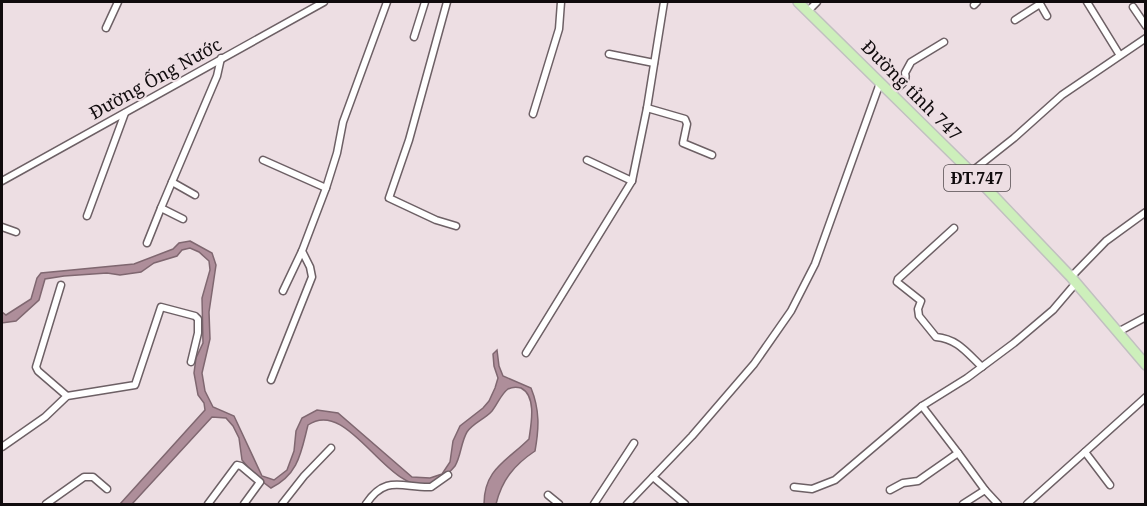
<svg xmlns="http://www.w3.org/2000/svg" width="1147" height="506" viewBox="0 0 1147 506" font-family="'Noto Serif',serif">
	<style>
		.water { fill: #ae8e9a; stroke: #7f6770; stroke-width: 1.5 }
		.lines { fill: none; stroke-linecap: round; stroke-linejoin: round }
		.minor-casing { stroke: #6d6065; stroke-width: 9 }
		.primary-casing { stroke: #c1c0c0; stroke-width: 12 }
		.minor { stroke: #fff; stroke-width: 6 }
		.primary { stroke: #cdefbb; stroke-width: 9 }
		.labels { text-anchor: middle; dominant-baseline: central; stroke-width: 4.5; stroke-linejoin: round; paint-order: stroke }
		.shield { fill: #eddee3; stroke: #524a4d; stroke-width: 1.5 }
		.shield-label { font-size: 16px; font-weight: bold; fill: #100b0d }
		.street-label { font-size: 18px; fill: #100b0d; stroke: #eddee3 }
	</style>
	<rect width="100%" height="100%" fill="#eddee3"/>
	<path class="water" d="M190 241 212 253 216 265 209 312 210 339 202 373 205 391 213 407 234 416 262 476 274 480 287 470 294 451 296 431 302 418 317 410 338 413 412 477 430 478 442 474 450 462 453 441 460 426 483 408 489 401 495 388 498 378 494 366 493 354 497 350 499 366 503 376 531 388C540 410 539 429 535 451 514 465 502 480 496 504H484C484 469 507 461 529 439 531 425 537 396 521 388 517 387 512 387 508 389 501 394 497 405 492 411 485 419 473 423 467 432 461 442 461 456 455 466 449 473 439 483 430 485 386 494 349 397 308 425 301 452 299 474 271 488L255 476 242 460 239 438 233 426 226 418 212 417 132 504H120L205 410 204 403 198 395 194 373 196 358 203 343 202 298 210 270 209 261 199 252 190 248 182 250 177 256 154 263 141 272 120 275 107 273 64 276 45 279 39 300 16 321 2 323V312L6 315 31 299 37 278 41 273 134 264 173 249 179 243Z"/>
	<g class="lines">
		<g class="minor-casing">
			<g id="minor">
				<polyline points="447,2 409,140 389,198 436,220 456,226"/>
				<polyline points="1039,2 1047,16"/>
				<polyline points="1087,2 1119,54"/>
				<polyline points="974,5 977,2"/>
				<polyline points="1133,7 1146,26"/>
				<polyline points="808,11 817,2"/>
				<polyline points="1015,20 1040,4"/>
				<polyline points="106,28 118,2"/>
				<polyline points="414,37 425,2"/>
				<polyline points="609,54 654,63"/>
				<path d="M890 93C898 87 908 83 905 73L911 62 944 42"/>
				<polyline points="647,108 685,119 687,124 683,143 712,155"/>
				<polyline points="533,114 559,29 561,2"/>
				<polyline points="263,160 326,188"/>
				<polyline points="587,160 632,181"/>
				<polyline points="971,172 1014,138 1062,95 1146,38"/>
				<polyline points="2,181 324,2"/>
				<polyline points="172,182 161,208 183,219"/>
				<polyline points="195,195 172,182 217,76 221,58"/>
				<polyline points="87,216 125,113"/>
				<polyline points="2,227 16,232"/>
				<path d="M954 228 898 279 897 282 921 301 918 309 919 316 936 337C958 339 967 353 982 367"/>
				<polyline points="147,243 161,208"/>
				<polyline points="1071,277 1106,241 1146,212"/>
				<polyline points="61,285 36,367 38,371 67,396"/>
				<polyline points="283,291 302,251"/>
				<polyline points="1118,332 1146,317"/>
				<polyline points="526,353 632,181 647,108 664,2"/>
				<polyline points="271,380 312,277 310,267 302,251 326,188 337,153 343,122 387,2"/>
				<polyline points="922,406 958,453"/>
				<polyline points="2,447 45,417 67,396 135,385 161,307 195,316 198,319 198,333 191,362"/>
				<polyline points="1085,452 1110,485"/>
				<polyline points="653,477 685,504"/>
				<polyline points="794,487 812,489 835,480 922,406 967,378 1014,343 1053,310 1076,283"/>
				<polyline points="890,490 903,483 918,481 958,453 985,490"/>
				<polyline points="548,495 559,504"/>
				<polyline points="46,504 84,477 93,477 107,489"/>
				<polyline points="208,504 237,465 241,466 260,482 244,504"/>
				<polyline points="282,504 304,476 331,448"/>
				<path d="M366 504C386 474 402 488 431 487L448 475"/>
				<polyline points="594,504 634,443"/>
				<polyline points="627,504 692,436 754,364 791,311 815,264 880,83"/>
				<polyline points="963,504 985,490 998,504"/>
				<polyline points="1027,504 1146,397"/>
			</g>
		</g>
		<g class="primary-casing">
			<polyline id="primary" points="798,2 971,172 1071,277 1146,365"/>
		</g>
		<use href="#minor" class="minor"/>
		<use href="#primary" class="primary"/>
	</g>
	<g class="labels">
		<rect class="shield" x="944" y="165" width="66" height="26" rx="4.5"/>
		<g class="shield-label">
			<text x="977" y="178">ĐT.747</text>
		</g>
		<g class="street-label">
			<text transform="translate(155 78) rotate(-29)">Đường Ống Nước</text>
			<text transform="translate(912 90) rotate(45)">Đường tỉnh 747</text>
		</g>
	</g>
	<rect width="1147" height="506" fill="none" stroke="#100b0d" stroke-width="6"/>
</svg>
